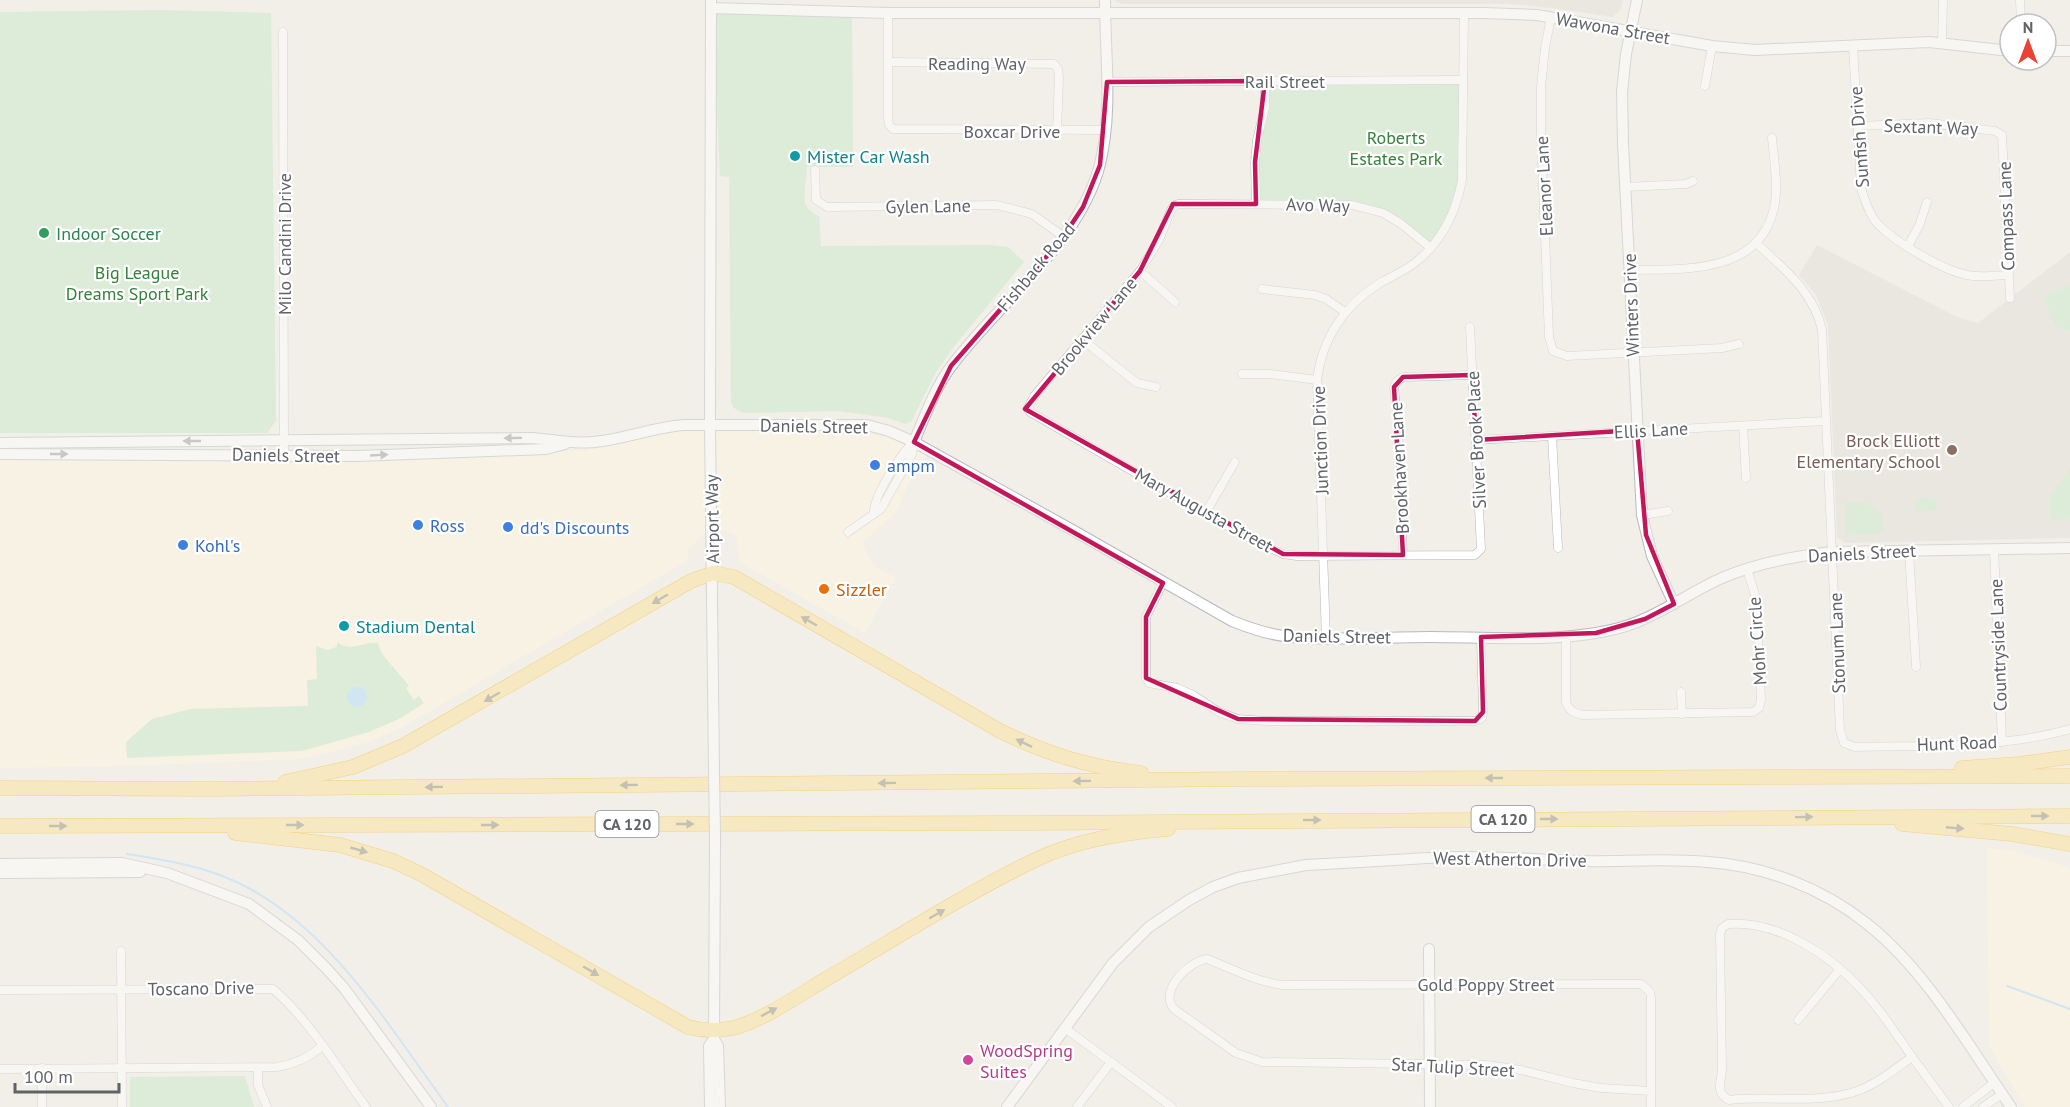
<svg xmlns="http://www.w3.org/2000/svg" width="2070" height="1107" viewBox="0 0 2070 1107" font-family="'PT Sans',sans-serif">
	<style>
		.commercial { fill: #fef7e0 }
		.education { fill: #e1ded6 }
		.green { fill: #c5e8c5 }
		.water { fill: #aadaff }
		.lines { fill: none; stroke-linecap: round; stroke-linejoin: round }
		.stream { stroke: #aadaff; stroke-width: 2 }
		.street-casing { stroke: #b5b8bc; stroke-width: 9 }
		.secondary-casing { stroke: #b6babf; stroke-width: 12 }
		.highway-casing { stroke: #f9ab00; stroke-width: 15 }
		.street { stroke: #fff; stroke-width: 8 }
		.secondary { stroke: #fff; stroke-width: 10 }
		.highway { stroke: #fde293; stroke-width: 14 }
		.secondary-bridge-casing { stroke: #b6babf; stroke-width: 12; stroke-linecap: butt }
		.secondary-bridge { stroke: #fff; stroke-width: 10 }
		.oneway { fill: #979a9d }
		.oneway2 { fill: #8e8975 }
		.marked { fill: none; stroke: #c2185b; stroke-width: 4.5; stroke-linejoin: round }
		.culture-dot { fill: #0f9aa8; stroke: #fff; stroke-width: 2 }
		.leisure-dot { fill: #2e9e5b; stroke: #fff; stroke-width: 2 }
		.education-dot { fill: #8d6e63; stroke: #fff; stroke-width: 2 }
		.shop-dot { fill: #3f7fe0; stroke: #fff; stroke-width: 2 }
		.food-dot { fill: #e8710a; stroke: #fff; stroke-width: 2 }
		.hotel-dot { fill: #d1479c; stroke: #fff; stroke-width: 2 }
		.labels { text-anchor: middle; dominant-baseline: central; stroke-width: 4.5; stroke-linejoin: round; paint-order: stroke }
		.shield { fill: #fff; stroke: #8f9295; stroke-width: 1.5 }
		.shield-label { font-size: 16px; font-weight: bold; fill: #5f6368 }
		.street-label { font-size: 18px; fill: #5f6368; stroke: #fff }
		.park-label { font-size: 18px; fill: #348238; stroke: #fff }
		.culture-label { font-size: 18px; fill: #0d838f; stroke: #fff; text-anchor: start }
		.leisure-label { font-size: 18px; fill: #27864d; stroke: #fff; text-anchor: start }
		.education-label { font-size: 18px; fill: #785e54; stroke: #fff; text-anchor: end }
		.shop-label { font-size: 18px; fill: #366cbe; stroke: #fff; text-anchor: start }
		.food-label { font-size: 18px; fill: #c56008; stroke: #fff; text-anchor: start }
		.hotel-label { font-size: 18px; fill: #b23c85; stroke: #fff; text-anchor: start }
	</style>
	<rect width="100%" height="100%" fill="#f1efe8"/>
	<g class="commercial">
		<polygon points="713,429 859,432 890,438 926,454 906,489 897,511 862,543 873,565 896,578 865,633 740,562 736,535 715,527"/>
		<polygon points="705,430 710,527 688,551 688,560 401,728 366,743 303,759 124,766 0,768 0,458 538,453 588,450 666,432"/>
		<polygon points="1987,848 2014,851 2059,864 2070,869 2070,1107 2025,1107 1989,1046"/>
	</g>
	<g class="education">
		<polygon points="1114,0 1623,0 1621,9 1613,17 1551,8 1509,4 1121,4"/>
		<polygon points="1817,245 1957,317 1978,323 2070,252 2070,538 1845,543 1837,537 1828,325 1816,295 1799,275"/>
	</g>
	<g class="green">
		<polygon points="161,10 271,13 276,421 267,433 0,433 0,12"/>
		<path d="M716 13 852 16 853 167H807C807 185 796 208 819 216L821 246 990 245 1008 247 1024 262 956 344 936 372 911 422 905 424 888 418 838 411 745 413C737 411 734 409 731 402L729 177 720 176 715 69Z"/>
		<polygon points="1462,80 1459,200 1431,248 1400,223 1368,208 1256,204 1265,81"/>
		<polygon points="2070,285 2070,331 2055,326 2043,296"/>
		<polygon points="2070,469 2070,519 2049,520 2049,496"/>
		<polygon points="1935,497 1936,510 1915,512 1915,498"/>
		<polygon points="1845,502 1866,502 1882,514 1883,533 1846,535"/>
		<path d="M338 642C349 653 365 641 378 643 380 656 400 673 409 686L406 688 414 700 419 696 424 703 401 718 369 732 302 751 127 758 126 742 152 719 190 709 308 706 307 680 317 679 316 646 328 650 336 647Z"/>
		<polygon points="245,1076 254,1107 130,1107 130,1077"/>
	</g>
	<circle class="water" cx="357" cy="697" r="10"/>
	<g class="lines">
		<g class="stream">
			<path d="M127 854C159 859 190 864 220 875 322 913 387 1024 448 1107"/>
			<polyline points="2007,986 2070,1009"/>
		</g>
		<g class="street-casing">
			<g id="street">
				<polyline points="2020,0 2021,24"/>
				<polyline points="888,13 888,117 889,125 893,129 1106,130"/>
				<polyline points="1551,17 1545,48 1541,87 1541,134 1549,337 1553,351 1567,356 1722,348 1739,344"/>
				<polyline points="283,32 284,456"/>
				<polyline points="1942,43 1943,0"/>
				<path d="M1853 45 1861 188C1865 200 1868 212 1876 222 1893 241 1942 270 1967 275 1980 278 1995 275 2008 275"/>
				<polyline points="889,62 1054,64 1058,69 1059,77 1057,131"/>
				<polyline points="1107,82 1462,80"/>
				<polyline points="1705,86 1712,46"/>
				<polyline points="1859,126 1929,123 1995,131 2002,135 2010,298"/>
				<polyline points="815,170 816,200 827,207 997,205 1032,214 1064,237"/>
				<polyline points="1626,187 1686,184 1693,181"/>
				<polyline points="1256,204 1255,162 1257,140 1265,108 1265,81"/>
				<path d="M1756 243C1783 268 1814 292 1822 330L1840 730 1844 743 1855 747C1926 745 2001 749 2070 729"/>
				<polyline points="1908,246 1919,226 1927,202"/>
				<polyline points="1431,248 1400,223 1383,213 1352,205 1178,204 1174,206 1171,210 1159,240 1140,271 1035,395 1028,408 1030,412 1247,537 1283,554 1297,556 1475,555 1481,549 1470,327"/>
				<path d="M1630 270C1685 269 1763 275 1775 203 1778 182 1774 160 1772 138"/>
				<polyline points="1140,271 1175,302"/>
				<polyline points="1262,289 1315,295 1326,299 1345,312"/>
				<polyline points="1083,340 1137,383 1156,387"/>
				<polyline points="1242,374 1270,374 1317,380"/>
				<polyline points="1743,426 1746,478"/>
				<polyline points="1552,436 1558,548"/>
				<polyline points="1476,440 1826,421"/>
				<polyline points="1206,512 1235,462"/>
				<path d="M874 513C873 497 901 453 914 442"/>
				<polyline points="1642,515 1668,511"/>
				<polyline points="848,532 881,509 912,454 914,442"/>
				<polyline points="1994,549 2002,742"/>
				<polyline points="1909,551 1916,667"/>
				<polyline points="1403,555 1398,426 1394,387 1397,381 1403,377 1472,375"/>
				<polyline points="1163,583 1146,617 1146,678 1149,683 1177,688 1193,695 1219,712 1238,719 1266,721 1475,721 1482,718 1483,712 1481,637"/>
				<path d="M1566 636V702C1569 711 1574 713 1583 715L1753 712 1759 708 1761 700 1756 598 1747 569"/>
				<path d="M1326 638 1317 380C1322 339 1344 305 1380 283 1392 276 1405 271 1416 262 1442 241 1456 213 1462 180L1464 13"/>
				<polyline points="1681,692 1682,714"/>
				<path d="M1728 924C1778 920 1830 955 1862 990 1881 1010 1896 1034 1912 1057 1895 1069 1877 1084 1857 1091 1817 1105 1770 1095 1729 1100 1715 1092 1721 1083 1722 1070L1720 934 1722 928Z"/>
				<polyline points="121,951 122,1107"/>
				<path d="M0 990 273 989C310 1021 337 1067 366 1107"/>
				<polyline points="1798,1020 1840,969"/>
				<polyline points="1066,1029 1172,1107"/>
				<polyline points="1912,1057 1949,1107"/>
				<path d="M0 1069 277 1067C294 1064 309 1058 322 1046"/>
				<polyline points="258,1069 258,1085 267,1107"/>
				<path d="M1651 1091 1601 1088 1573 1083 1521 1070 1487 1065 1262 1062 1236 1053 1174 1009C1158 990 1190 961 1207 959 1233 969 1256 982 1283 985L1641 984 1650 992 1651 999V1107"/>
				<polyline points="42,1107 42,1068"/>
				<polyline points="1077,1107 1111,1062"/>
				<polyline points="1963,1107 1994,1083"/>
				<polyline points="1983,1107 2002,1094"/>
			</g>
		</g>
		<g class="secondary-casing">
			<g id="secondary">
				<polyline points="711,0 710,425 714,771"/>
				<polyline points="1637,0 1626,54 1622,92 1623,143 1642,515 1652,556 1674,604"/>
				<polyline points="711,8 888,13 1483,13 1537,15 1712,46 1755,50 1929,42 2010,51"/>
				<polyline points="2046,51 2070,51"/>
				<path d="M914 442C925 416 935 387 953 364 1000 302 1081 241 1100 164 1113 111 1105 54 1105 0"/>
				<path d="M0 443 532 438C555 440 579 445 602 441 630 437 656 427 684 425H867L889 431 914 442 1076 532 1232 621C1252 629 1272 636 1293 637 1338 641 1384 637 1430 637 1489 637 1573 644 1629 625 1662 614 1690 592 1722 578 1757 563 1795 556 1832 552L2070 548"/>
				<polyline points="0,454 357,456 546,449 565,444"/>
				<polyline points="0,864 122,863 167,873 249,904 298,940 326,968 344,988 431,1107"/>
				<polyline points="0,873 140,872"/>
				<polyline points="1429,949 1430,1107"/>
				<polyline points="714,1039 718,1046 720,1107"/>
				<polyline points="710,1107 709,1046 714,1039 715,837"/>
				<path d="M1007 1107 1113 963 1149 927 1189 900 1213 887 1238 878 1306 865C1357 863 1408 858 1459 857 1499 856 1538 860 1577 861 1621 862 1665 858 1708 862 1765 866 1822 888 1866 923 1926 970 1968 1045 2011 1107"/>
			</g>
		</g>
		<g class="highway-casing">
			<g id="highway">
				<polyline points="1962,768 2019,764 2070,757"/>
				<path d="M285 782 353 767 403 746 691 581 713 573 734 577 1000 731C1047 754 1089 767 1141 773"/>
				<polyline points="0,788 212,789 1245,779 2070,776"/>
				<polyline points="1902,824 2012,834 2070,844"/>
				<polyline points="0,826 1028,823 2070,816"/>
				<path d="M235 833 340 845 393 861 421 874 688 1027C703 1031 718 1031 733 1028 760 1022 801 994 826 979 895 939 963 895 1035 860 1077 840 1122 833 1168 829"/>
			</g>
		</g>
		<use href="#street" class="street"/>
		<use href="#secondary" class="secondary"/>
		<use href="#highway" class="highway"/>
		<g class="secondary-bridge-casing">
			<polyline id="secondary-bridge" points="714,771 715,837"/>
		</g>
		<use href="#secondary-bridge" class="secondary-bridge"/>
	</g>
	<defs><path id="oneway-solid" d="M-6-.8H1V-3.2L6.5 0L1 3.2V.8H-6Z" transform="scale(1.5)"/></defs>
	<g class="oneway">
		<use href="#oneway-solid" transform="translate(513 438) rotate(179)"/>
		<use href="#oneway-solid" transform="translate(192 441) rotate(180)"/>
		<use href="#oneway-solid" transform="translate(59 454)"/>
		<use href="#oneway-solid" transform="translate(379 455) rotate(-3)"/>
	</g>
	<g class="oneway2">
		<use href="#oneway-solid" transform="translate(660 599) rotate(150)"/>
		<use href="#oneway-solid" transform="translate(809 621) rotate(-150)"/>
		<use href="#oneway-solid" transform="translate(492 697) rotate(150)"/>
		<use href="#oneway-solid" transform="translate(1024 743) rotate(-154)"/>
		<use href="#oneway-solid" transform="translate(1494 778) rotate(180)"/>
		<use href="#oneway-solid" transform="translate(1082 781) rotate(179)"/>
		<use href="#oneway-solid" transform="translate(887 783) rotate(179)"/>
		<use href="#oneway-solid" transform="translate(629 785) rotate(179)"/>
		<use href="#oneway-solid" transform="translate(434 787) rotate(179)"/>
		<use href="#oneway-solid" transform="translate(2040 816)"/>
		<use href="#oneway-solid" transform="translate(1804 817) rotate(-1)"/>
		<use href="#oneway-solid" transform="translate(1549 819)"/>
		<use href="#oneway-solid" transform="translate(1312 820)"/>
		<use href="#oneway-solid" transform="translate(685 824)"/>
		<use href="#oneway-solid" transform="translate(295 825)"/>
		<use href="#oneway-solid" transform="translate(490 825)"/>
		<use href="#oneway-solid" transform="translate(58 826)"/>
		<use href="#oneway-solid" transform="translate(1955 828) rotate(5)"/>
		<use href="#oneway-solid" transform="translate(359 850) rotate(16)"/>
		<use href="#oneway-solid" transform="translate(937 914) rotate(-30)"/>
		<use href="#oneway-solid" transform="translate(591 971) rotate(30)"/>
		<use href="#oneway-solid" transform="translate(769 1012) rotate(-28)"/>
	</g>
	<path d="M0 0H2070V1107H0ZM1265 81 1255 162 1256 204H1173L1140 271 1025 409 1283 554 1403 555 1394 387 1403 377 1472 375 1476 440 1637 430 1646 535 1674 604 1645 619 1596 633 1481 637 1483 712 1475 721 1238 719 1146 678V617L1163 583 914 442 951 366 1061 240 1083 207 1100 165 1107 82Z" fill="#f1efe8" fill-opacity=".55" fill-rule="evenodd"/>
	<path class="marked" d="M1265 81 1255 162 1256 204H1173L1140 271 1025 409 1283 554 1403 555 1394 387 1403 377 1472 375 1476 440 1637 430 1646 535 1674 604 1645 619 1596 633 1481 637 1483 712 1475 721 1238 719 1146 678V617L1163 583 914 442 951 366 1061 240 1083 207 1100 165 1107 82Z"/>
	<g class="culture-dot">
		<circle cx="795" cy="156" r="6"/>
		<circle cx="344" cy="626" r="6"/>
	</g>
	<circle class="leisure-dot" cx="44" cy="233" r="6"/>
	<circle class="education-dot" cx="1952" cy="450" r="6"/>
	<g class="shop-dot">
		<circle cx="875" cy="465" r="6"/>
		<circle cx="418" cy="525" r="6"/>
		<circle cx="508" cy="527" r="6"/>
		<circle cx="183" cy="545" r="6"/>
	</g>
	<circle class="food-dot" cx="824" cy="589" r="6"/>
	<circle class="hotel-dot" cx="968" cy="1060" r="6"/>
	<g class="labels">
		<g class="shield">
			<rect x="1471.5" y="806" width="63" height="26" rx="4.5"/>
			<rect x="595.5" y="811" width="63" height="26" rx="4.5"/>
		</g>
		<g class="shield-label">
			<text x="1503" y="819">CA 120</text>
			<text x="627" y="824">CA 120</text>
		</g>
		<g class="street-label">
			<text transform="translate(1613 28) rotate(10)">Wawona Street</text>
			<text x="977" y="63">Reading Way</text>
			<text x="1285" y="81">Rail Street</text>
			<text transform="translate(1931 127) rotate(2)">Sextant Way</text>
			<text x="1012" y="131">Boxcar Drive</text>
			<text transform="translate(1859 137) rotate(-94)">Sunfish Drive</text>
			<text transform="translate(1544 186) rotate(-93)">Eleanor Lane</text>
			<text transform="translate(1318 205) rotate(2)">Avo Way</text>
			<text transform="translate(928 206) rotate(-1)">Gylen Lane</text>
			<text transform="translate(2006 216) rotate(-92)">Compass Lane</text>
			<text transform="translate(284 244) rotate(-90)">Milo Candini Drive</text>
			<text transform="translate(1036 267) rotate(-50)">Fishback Road</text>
			<text transform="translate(1631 305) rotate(-92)">Winters Drive</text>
			<text transform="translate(1094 326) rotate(-50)">Brookview Lane</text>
			<text transform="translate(814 426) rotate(1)">Daniels Street</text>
			<text transform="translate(1651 430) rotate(-3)">Ellis Lane</text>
			<text transform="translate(1320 440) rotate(-92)">Junction Drive</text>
			<text transform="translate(1476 440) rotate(-93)">Silver Brook Place</text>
			<text transform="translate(286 455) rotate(1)">Daniels Street</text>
			<text transform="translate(1399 468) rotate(-93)">Brookhaven Lane</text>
			<text transform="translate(1204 510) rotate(29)">Mary Augusta Street</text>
			<text transform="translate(712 519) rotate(-91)">Airport Way</text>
			<text transform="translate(1862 553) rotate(-3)">Daniels Street</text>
			<text transform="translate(1337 636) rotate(1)">Daniels Street</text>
			<text transform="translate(1757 641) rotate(-94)">Mohr Circle</text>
			<text transform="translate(1837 643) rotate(-92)">Stonum Lane</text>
			<text transform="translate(1998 645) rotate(-92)">Countryside Lane</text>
			<text transform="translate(1957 743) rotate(-2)">Hunt Road</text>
			<text transform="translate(1510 859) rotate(1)">West Atherton Drive</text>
			<text x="1486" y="984">Gold Poppy Street</text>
			<text transform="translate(201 988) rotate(-1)">Toscano Drive</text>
			<text transform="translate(1453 1067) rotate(3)">Star Tulip Street</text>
		</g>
		<g class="park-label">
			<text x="1396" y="137">Roberts<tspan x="1396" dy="21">Estates Park</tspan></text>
			<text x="137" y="272">Big League<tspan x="137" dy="21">Dreams Sport Park</tspan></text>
		</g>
		<g class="culture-label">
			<text x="807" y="156">Mister Car Wash</text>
			<text x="356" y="626">Stadium Dental</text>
		</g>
		<g class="leisure-label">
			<text x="56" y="233">Indoor Soccer</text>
		</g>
		<g class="education-label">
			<text x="1940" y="440">Brock Elliott<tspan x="1940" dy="21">Elementary School</tspan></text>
		</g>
		<g class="shop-label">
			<text x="887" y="465">ampm</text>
			<text x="430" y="525">Ross</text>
			<text x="520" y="527">dd's Discounts</text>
			<text x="195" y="545">Kohl's</text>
		</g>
		<g class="food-label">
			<text x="836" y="589">Sizzler</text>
		</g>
		<g class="hotel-label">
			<text x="980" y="1050">WoodSpring<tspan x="980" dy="21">Suites</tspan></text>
		</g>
	</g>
	<g transform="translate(2028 42)"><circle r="28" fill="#ffffff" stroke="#bfc1c3" stroke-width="1.5"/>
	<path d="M0-4.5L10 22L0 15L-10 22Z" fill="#ea4335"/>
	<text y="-9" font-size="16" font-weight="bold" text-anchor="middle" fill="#5f6368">N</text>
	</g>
	<path d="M15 1083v9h104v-9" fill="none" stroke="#5f6368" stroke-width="3"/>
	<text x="24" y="1083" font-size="18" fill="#5f6368" stroke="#ffffff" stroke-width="4.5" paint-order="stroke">100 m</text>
</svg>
